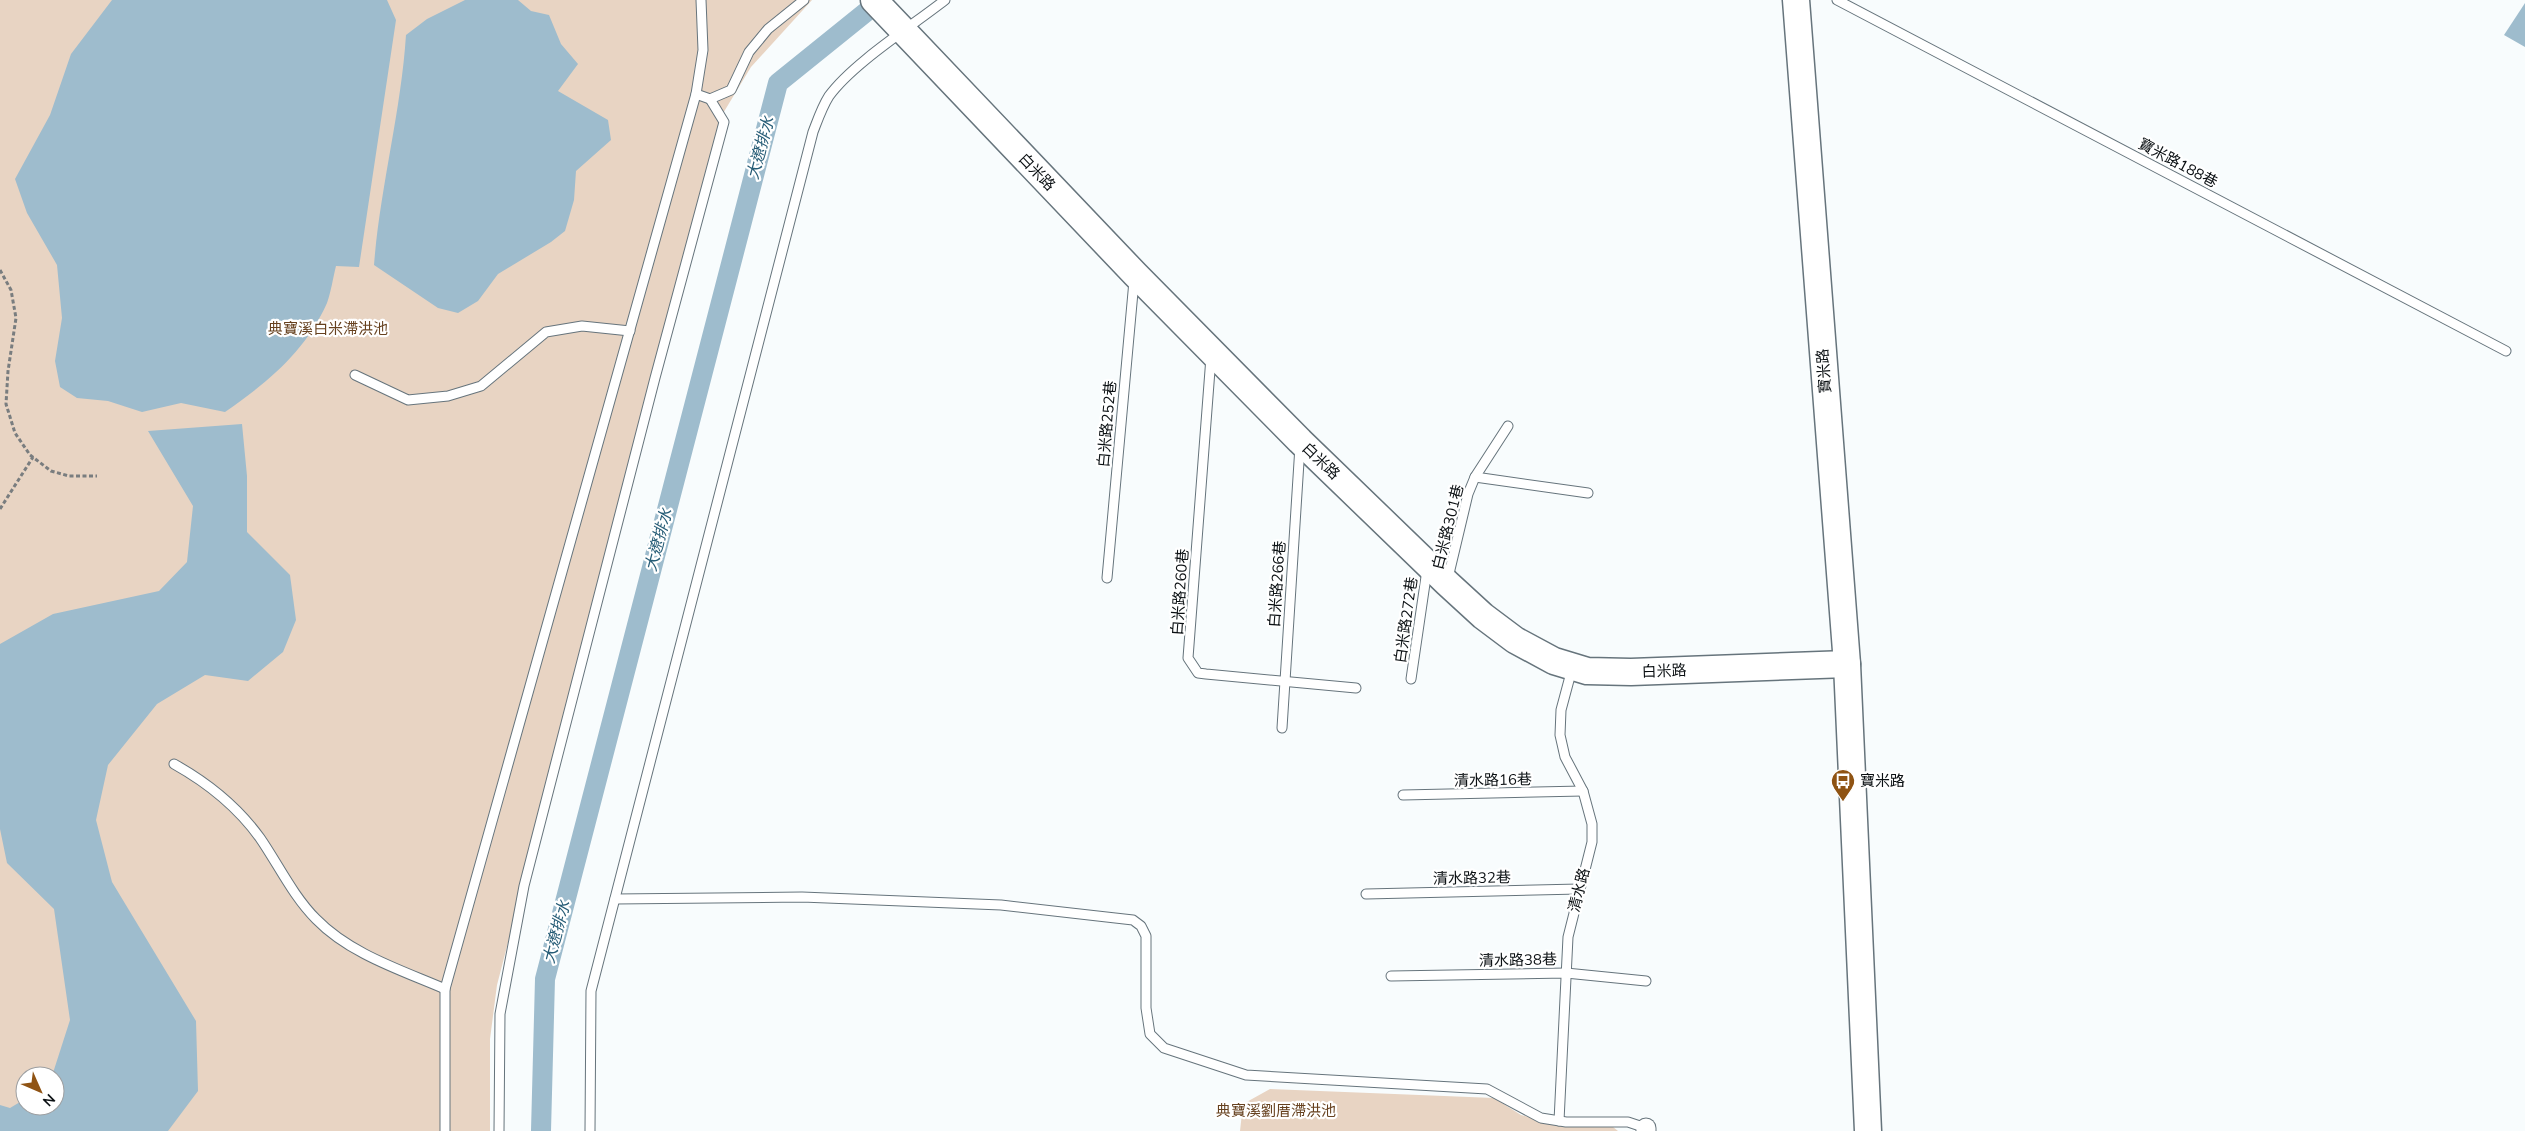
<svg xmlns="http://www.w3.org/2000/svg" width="2525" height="1131" viewBox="0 0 2525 1131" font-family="'Nunito Sans','Noto Sans TC',sans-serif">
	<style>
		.green { fill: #e8d4c3; fill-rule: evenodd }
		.water { fill: #9ebccd }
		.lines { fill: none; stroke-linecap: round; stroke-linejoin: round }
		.canal { stroke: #9ebccd; stroke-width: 20 }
		.lane-casing { stroke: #66747c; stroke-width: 11 }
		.street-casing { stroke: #66747c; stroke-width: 21 }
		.secondary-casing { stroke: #66747c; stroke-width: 29 }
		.path { stroke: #797d7f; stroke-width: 3; stroke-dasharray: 4 2.5; stroke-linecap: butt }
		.lane { stroke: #fff; stroke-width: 9 }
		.street { stroke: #fff; stroke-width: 19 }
		.secondary { stroke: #fff; stroke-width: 26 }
		.labels { text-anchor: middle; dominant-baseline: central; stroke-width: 4.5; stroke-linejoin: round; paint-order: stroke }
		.street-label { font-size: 15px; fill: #0b1013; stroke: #fff }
		.park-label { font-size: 15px; fill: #66411f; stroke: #fff }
		.poi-label { font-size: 15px; fill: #0b1013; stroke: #fff; text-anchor: start }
		.water-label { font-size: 16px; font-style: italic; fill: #265c76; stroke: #fff }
	</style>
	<rect width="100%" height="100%" fill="#f8fcfd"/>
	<g class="green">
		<path d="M0 0H812L751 67 722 115 497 985 490 1039V1131H0ZM25 1076H55V1106H25Z"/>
		<polygon points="1270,1089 1494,1098 1521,1115 1573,1127 1613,1127 1618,1131 1240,1131 1243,1104"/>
	</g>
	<g class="water">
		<path d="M112 0H387L396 20 359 267 336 266C333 278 331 292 327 303 305 352 268 382 225 412L181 403 142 412 108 401 77 398 60 387 55 361 62 318 57 265 27 213 15 179 50 115 71 54Z"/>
		<path d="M465 0H518L531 11 549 15 561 44 578 64 558 91 608 120 611 140 576 171 574 200 565 231 551 242 498 274 478 301 458 313 438 308 374 265C380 188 401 112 406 35L427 19Z"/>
		<polygon points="2525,3 2525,47 2504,35"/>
		<polygon points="242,424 247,476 247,532 290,575 296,620 283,652 248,681 205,675 157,704 108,765 96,820 112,882 196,1021 198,1091 168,1131 0,1131 0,1105 10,1108 25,1099 25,1106 55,1106 55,1076 52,1076 70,1020 54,909 7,863 0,829 0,644 53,614 159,591 187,562 193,506 148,431"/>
	</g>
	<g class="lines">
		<polyline class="canal" points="541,1131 545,979 778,83 881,0"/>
		<g class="lane-casing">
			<g id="lane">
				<polyline points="1837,0 2506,351"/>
				<polyline points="696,94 710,99 731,90 749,52 768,29 804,0"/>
				<polyline points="1211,357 1188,658 1198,673 1206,674 1356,688"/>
				<polyline points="355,375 408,400 448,396 481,386 546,332 582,326 630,331"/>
				<polyline points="1475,477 1588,493"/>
				<polyline points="1107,578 1134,281"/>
				<polyline points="1448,578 1468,494 1475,477 1508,426"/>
				<polyline points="1411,679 1427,570"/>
				<polyline points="1282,728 1300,446"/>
				<path d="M174 764C208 783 237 806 260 838 278 864 293 896 316 919 350 954 401 970 445 989"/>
				<polyline points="1403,795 1583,791"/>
				<polyline points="1366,894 1579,889"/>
				<polyline points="615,899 802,897 1001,905 1133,920 1141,926 1146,936 1146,1008 1150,1034 1164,1048 1246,1075 1487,1089 1541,1118 1566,1122 1628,1122 1646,1128"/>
				<polyline points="1391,976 1566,973 1646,981"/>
				<polyline points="1559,1121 1568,937 1592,842 1592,824 1583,791 1565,757 1560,735 1561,710 1572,669"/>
				<polyline points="445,1131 445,989 696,94 703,50 701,0"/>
				<polyline points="499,1131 500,1014 524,886 655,378 724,122 710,99"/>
				<path d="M590 1131 591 991 813 132C818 119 822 107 829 96 853 63 912 26 945 0"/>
			</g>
		</g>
		<g class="street-casing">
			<polyline id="street" points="1646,1128 1646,1131"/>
		</g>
		<g class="secondary-casing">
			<g id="secondary">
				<polyline points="874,0 1135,274 1300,441 1447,583 1483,616 1515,640 1554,661 1587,671 1631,672 1847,664"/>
				<polyline points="1796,0 1847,664 1868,1131"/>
			</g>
		</g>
		<g class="path">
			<polyline points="0,270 11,290 16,318 8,371 6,404 15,433 30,455 51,471 69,476 97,476"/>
			<polyline points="0,509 33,457"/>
		</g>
		<use href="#lane" class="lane"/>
		<use href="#street" class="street"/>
		<use href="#secondary" class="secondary"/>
	</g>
	<defs>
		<g id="bus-pin" transform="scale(1.25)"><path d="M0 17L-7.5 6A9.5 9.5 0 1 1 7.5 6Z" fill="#8f5313" stroke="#fff"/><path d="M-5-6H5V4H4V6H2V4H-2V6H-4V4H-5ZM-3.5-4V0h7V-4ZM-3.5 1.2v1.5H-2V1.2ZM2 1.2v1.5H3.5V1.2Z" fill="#fff"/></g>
	</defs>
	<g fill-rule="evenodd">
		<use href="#bus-pin" x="1843" y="781"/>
	</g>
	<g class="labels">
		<g class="street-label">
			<text transform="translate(2178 163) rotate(28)">寶米路188巷</text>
			<text transform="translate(1037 172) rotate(46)">白米路</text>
			<text transform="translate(1824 371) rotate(-94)">寶米路</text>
			<text transform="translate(1107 424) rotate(-85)">白米路252巷</text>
			<text transform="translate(1321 461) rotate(44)">白米路</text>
			<text transform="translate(1448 527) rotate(-76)">白米路301巷</text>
			<text transform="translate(1277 584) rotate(-86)">白米路266巷</text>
			<text transform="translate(1180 592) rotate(-86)">白米路260巷</text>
			<text transform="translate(1406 620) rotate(-82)">白米路272巷</text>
			<text transform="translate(1664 671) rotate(-2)">白米路</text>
			<text transform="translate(1493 780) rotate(-1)">清水路16巷</text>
			<text transform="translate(1472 878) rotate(-1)">清水路32巷</text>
			<text transform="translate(1579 890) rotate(-76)">清水路</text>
			<text transform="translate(1518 960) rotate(-1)">清水路38巷</text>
		</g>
		<g class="park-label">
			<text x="328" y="329">典寶溪白米滯洪池</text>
			<text x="1276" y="1111">典寶溪劉厝滯洪池</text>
		</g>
		<g class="poi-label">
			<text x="1860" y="781">寶米路</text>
		</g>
		<g class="water-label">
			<text transform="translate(761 148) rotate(-75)">大遼排水</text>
			<text transform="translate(659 540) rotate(-75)">大遼排水</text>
			<text transform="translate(557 932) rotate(-75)">大遼排水</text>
		</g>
	</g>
	<g transform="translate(40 1091) rotate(135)"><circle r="24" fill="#ffffff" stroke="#9d9fa1"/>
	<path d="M0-4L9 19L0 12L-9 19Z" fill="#8f5313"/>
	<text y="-8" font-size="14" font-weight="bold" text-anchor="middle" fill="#0b1013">N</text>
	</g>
</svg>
